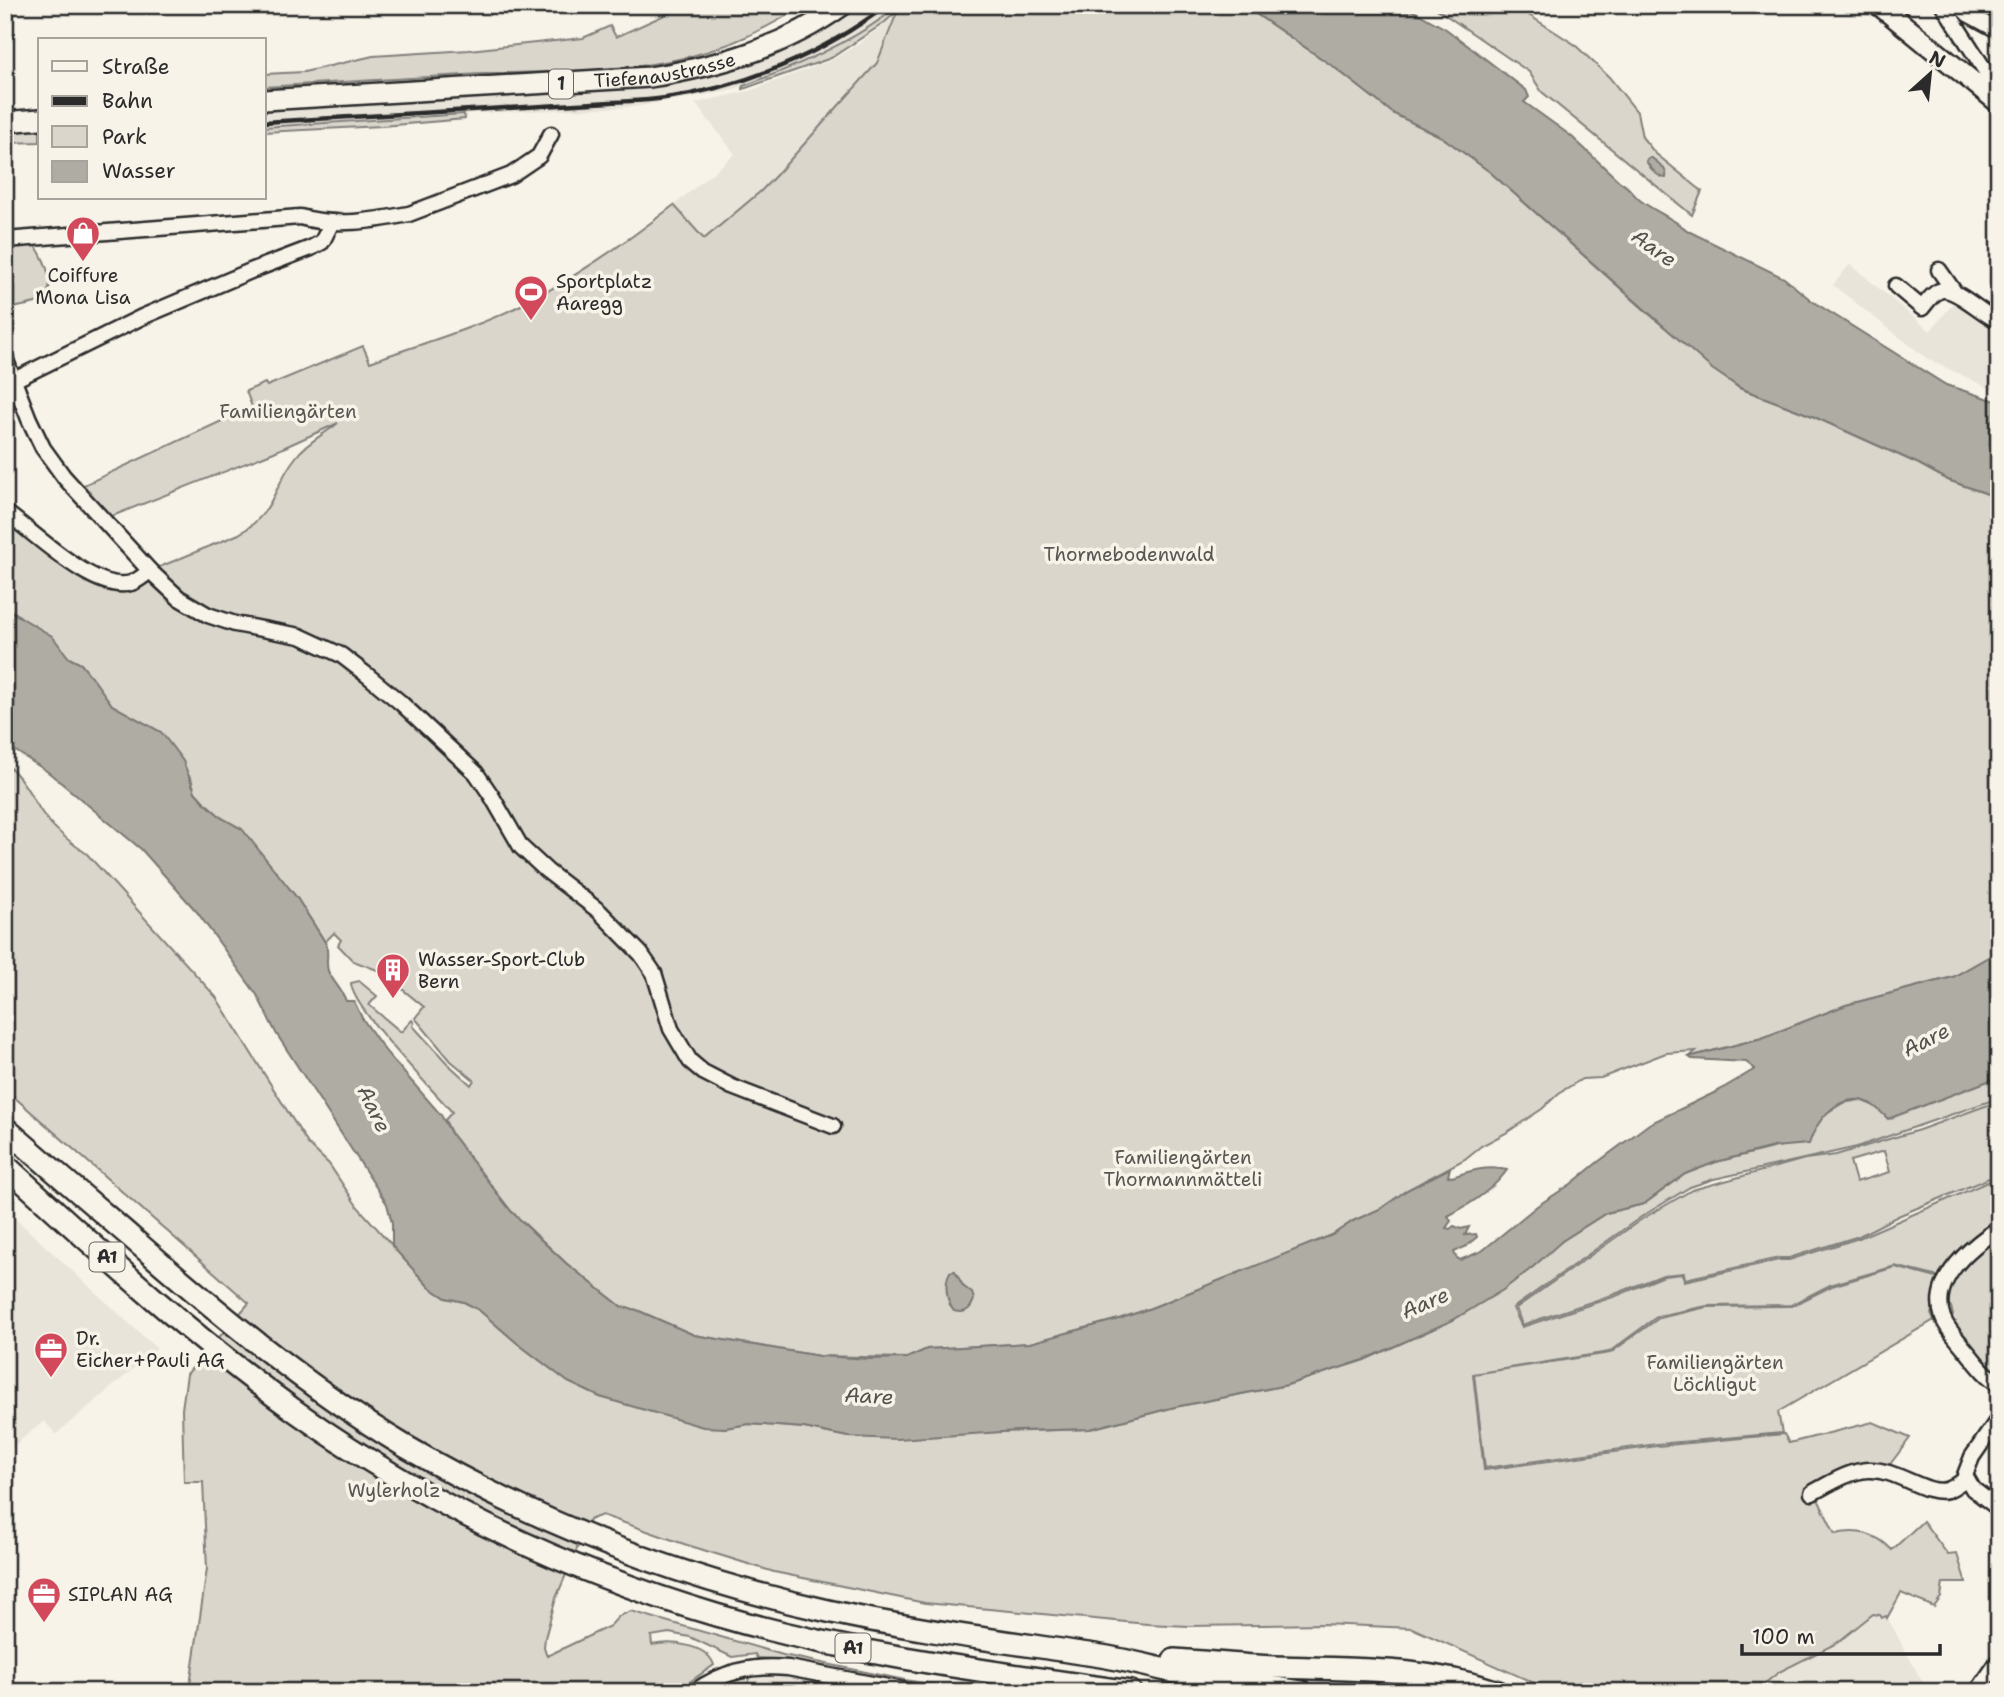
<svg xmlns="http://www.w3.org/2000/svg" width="2004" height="1697" viewBox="0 0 2004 1697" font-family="'Shantell Sans',sans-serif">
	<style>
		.built { fill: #e8e4da }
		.green { fill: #dad6cc; stroke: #82807c; stroke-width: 2; fill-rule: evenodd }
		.water { fill: #afaca4; stroke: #7a7874; stroke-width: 2 }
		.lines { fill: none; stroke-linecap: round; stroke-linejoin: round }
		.minor-casing { stroke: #2b2b2b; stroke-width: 19 }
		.major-casing { stroke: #2b2b2b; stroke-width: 24 }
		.highway-casing { stroke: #2b2b2b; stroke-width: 26 }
		.minor { stroke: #f7f3e8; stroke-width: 14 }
		.major { stroke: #f7f3e8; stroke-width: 19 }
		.highway { stroke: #f7f3e8; stroke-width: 21 }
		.rail { stroke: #2b2b2b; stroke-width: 4.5 }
		.labels { text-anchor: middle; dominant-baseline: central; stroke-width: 7; stroke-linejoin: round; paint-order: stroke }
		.shield { fill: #f7f3e8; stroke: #686764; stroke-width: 2 }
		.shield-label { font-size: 18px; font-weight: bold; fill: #2b2b2b }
		.street-label { font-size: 19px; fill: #2b2b2b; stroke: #f7f3e8 }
		.poi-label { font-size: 19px; fill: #2b2b2b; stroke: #f7f3e8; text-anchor: start }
		.park-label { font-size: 19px; fill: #575653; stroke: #f7f3e8 }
		.water-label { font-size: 21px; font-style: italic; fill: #53524f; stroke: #f7f3e8 }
	</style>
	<rect width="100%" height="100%" fill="#f7f3e8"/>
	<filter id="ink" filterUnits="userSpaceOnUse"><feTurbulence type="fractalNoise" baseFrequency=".0143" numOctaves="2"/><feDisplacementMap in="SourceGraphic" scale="14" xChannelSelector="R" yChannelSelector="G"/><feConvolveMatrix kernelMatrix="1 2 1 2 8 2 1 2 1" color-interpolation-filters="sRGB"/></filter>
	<g filter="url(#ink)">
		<g class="built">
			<polygon points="862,5 904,5 877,25 778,76 723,92 633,107 434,115 264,126 264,110 420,99 596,92 671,84 717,75 782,52 825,31"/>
			<polygon points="896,15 877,63 780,171 761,191 704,239 674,205 735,154 695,103 749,91 832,60 860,43"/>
			<polygon points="1850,264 1930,331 1964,291 1999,317 1999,393 1926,358 1833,285"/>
			<polygon points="5,1209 157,1349 56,1434 44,1421 5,1453"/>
			<polygon points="1873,1614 1886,1615 1928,1692 1754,1692 1779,1672 1837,1643"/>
			<polygon points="750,1668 914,1692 694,1692"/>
		</g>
		<g class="green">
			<path d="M698 5H804C768 28 730 47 688 57 622 73 550 71 482 74 409 78 337 82 264 87V74L304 72 373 56 469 50 583 38 610 26 616 37 680 8Z"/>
			<path d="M899 5H904L884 23 831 58 743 89V86C795 67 857 41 899 5Z"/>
			<path d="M908 5H1243L1334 67 1394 114 1442 137 1490 172 1657 321 1739 388 1810 415 1919 464 1948 480 1999 498V951L1953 977 1846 1005 1762 1038 1689 1057 1696 1051 1666 1053 1601 1078 1582 1079 1559 1093 1542 1109 1506 1133 1481 1146 1465 1159 1407 1190 1382 1208 1353 1221 1333 1235 1151 1308 1119 1319 1030 1343 927 1349 907 1358 819 1356 694 1335 637 1310 622 1307 567 1264 511 1211 452 1135 445 1120 452 1112C433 1090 351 1007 351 983L359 981 377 996 369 1005 401 1032 412 1020 414 1023 413 1026 448 1064 471 1085 474 1080 451 1061 415 1018 424 1007 380 971 353 961 338 945 341 940 334 933 325 942 297 898 242 830 222 818 204 802 195 792 191 778 134 719 112 705 81 664 69 658 16 613 5 608V512L57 554 121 583 239 534C277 511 272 487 296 457 307 442 325 434 338 423L274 452 102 520 75 489 252 407 246 391 265 383 267 386 363 346 370 362C423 343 480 327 531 300 581 274 629 240 674 205L704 239 761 191 780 171 877 63 896 15Z"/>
			<polygon points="1431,5 1513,5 1574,44 1609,77 1637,112 1642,137 1655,153 1702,191 1692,215 1542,92 1529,72"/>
			<polygon points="464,114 465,119 382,126 264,132 264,127"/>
			<polygon points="40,126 40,142 5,143 5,130"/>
			<path d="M33 242C43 256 62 291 38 302 28 306 16 306 5 311V244Z"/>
			<path d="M5 763C23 777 32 799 45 817 57 832 71 843 87 854L216 997 308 1144 329 1164 357 1206 429 1287 446 1298 464 1302 479 1310 517 1343 568 1382 600 1397 725 1428 749 1424 804 1428 848 1437 1090 1429 1175 1407 1287 1385 1364 1360 1453 1320 1562 1241 1606 1213 1644 1204 1685 1174 1716 1162 1785 1145 1812 1133 1825 1114 1843 1103 1860 1100 1872 1105 1924 1104 1999 1077V1098L1857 1147 1714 1179 1690 1187 1641 1217 1513 1308 1522 1327 1616 1296 1664 1276 1683 1274 1684 1281 1779 1260H1789L1859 1238 1999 1177V1227L1947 1279 1895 1266 1830 1285 1791 1305 1707 1306 1658 1316 1609 1352 1473 1374 1484 1470 1657 1446 1784 1434 1789 1443 1873 1422 1910 1438 1888 1467 1813 1489 1835 1534C1858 1529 1876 1533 1892 1550L1923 1521 1948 1555 1957 1554 1966 1583H1943L1941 1597 1934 1607 1901 1593 1887 1618 1886 1616 1881 1618 1879 1615 1873 1614 1837 1643 1779 1672 1754 1692H1554L1412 1628 1323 1624 1189 1626 1147 1624 925 1603 774 1572 684 1544 602 1515 589 1520 556 1598 545 1638 544 1647 547 1656 610 1626 619 1616 631 1611 783 1655 905 1680 981 1692C905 1692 832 1661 757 1658L755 1654 732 1657 690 1637 669 1633 651 1636 652 1645C671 1641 707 1644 714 1665L675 1692H189L207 1569 203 1482H184L182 1409 187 1374 249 1303 5 1089Z"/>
			<path d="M1999 1101V1174L1898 1216 1859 1236 1789 1258H1779L1685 1279 1684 1273 1663 1275 1615 1294 1522 1325 1516 1308 1642 1219 1692 1190 1805 1159 1836 1155 1919 1130ZM1884 1151 1890 1172 1856 1182 1850 1161Z"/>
			<path d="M1999 1233V1377L1950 1320 1953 1315 1951 1307 1945 1300C1957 1265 1972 1255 1999 1233Z"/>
			<polygon points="1895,1267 1944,1280 1937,1308 1933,1308 1931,1314 1934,1320 1778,1412 1782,1433 1657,1444 1485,1468 1474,1374 1610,1353 1659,1318 1707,1307 1792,1306 1832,1286"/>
			<polygon points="750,1668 748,1692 694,1692"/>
		</g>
		<g class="water">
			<path d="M1243 5H1403L1446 29 1526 90 1529 97 1524 102 1571 136 1620 182C1630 187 1632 194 1641 201 1656 212 1674 219 1688 231L1784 278 1812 301 1946 385 1999 402V498L1948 480 1919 464 1810 415 1740 388 1712 369 1490 172 1442 137 1394 114 1334 67Z"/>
			<path d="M1648 158H1652C1658 163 1668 169 1666 178 1658 178 1650 168 1646 161Z"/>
			<path d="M5 608 52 636 69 658 81 664 94 680 112 705 161 732 183 761 195 792 204 802 222 818 242 829 297 898 325 942C330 952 325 961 328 971 333 982 342 989 346 1001H354L362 1018 386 1052 441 1115 452 1135 511 1211 539 1238 567 1264 622 1307 637 1310 694 1335 819 1356 871 1359 907 1358 927 1349 1030 1343 1119 1319 1151 1308 1332 1235 1353 1221 1382 1208 1407 1190 1450 1168 1448 1176 1452 1177C1470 1171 1487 1165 1507 1170 1494 1189 1469 1205 1448 1216L1451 1221 1446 1228 1450 1229 1454 1226 1461 1229 1469 1227 1465 1235 1476 1234 1477 1237 1465 1247 1454 1252 1456 1257 1460 1260 1482 1251 1537 1206 1571 1184 1598 1162 1649 1124 1718 1091 1755 1069 1746 1062 1692 1059 1689 1057 1762 1038 1846 1005 1953 977 1999 951V1077L1888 1119C1881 1112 1872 1102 1861 1100 1834 1097 1816 1122 1809 1144L1773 1147 1716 1162 1685 1174 1644 1204 1606 1213 1562 1241 1533 1267 1503 1290 1453 1320 1364 1360 1287 1385 1175 1407 1090 1429 1017 1431 897 1439 848 1437 804 1428 749 1424 725 1428 703 1427 600 1397 568 1382 517 1343 479 1310 464 1302 446 1298 429 1287 392 1246V1223L387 1204 276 1033 257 995 197 912 141 849 48 772 5 744Z"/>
			<path d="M955 1271 963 1286 972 1293 974 1299C971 1310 965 1314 954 1311 946 1302 944 1282 950 1272Z"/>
		</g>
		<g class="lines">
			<g class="minor-casing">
				<g id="minor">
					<polyline points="1943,5 1999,92"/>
					<polyline points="1959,5 1968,14 1999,31"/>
					<path d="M5 240 300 217C336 227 372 221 409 214L511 175 539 156 551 134"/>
					<polyline points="1939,270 1953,290"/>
					<path d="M1896 286 1922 308C1927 302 1932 294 1939 291 1954 284 1982 315 1999 321"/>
					<polyline points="5,358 29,419 43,448 64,477 150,571 179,598 208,615 235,624 300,636 341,655 367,675 401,703 476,773 491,795 521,847 547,871 599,911 641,954 654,973 671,1029 690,1061 703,1072 732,1087 833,1126"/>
					<polyline points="14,380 142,317 253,270 311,248 322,242 331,224"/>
					<path d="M5 512C33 531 95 594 131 583 138 581 144 575 150 571"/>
					<path d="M1999 1228C1972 1246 1929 1280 1943 1318 1947 1329 1958 1340 1965 1349 1975 1361 1985 1376 1999 1384"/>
					<polyline points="1999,1418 1972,1457 1965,1475 1973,1489 1999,1509"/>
					<path d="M1812 1493C1829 1484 1849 1471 1868 1470 1896 1468 1926 1496 1947 1490 1954 1488 1960 1482 1966 1479"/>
					<path d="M694 1692C723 1671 753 1665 788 1668L914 1692"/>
					<polyline points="1977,1692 1999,1660"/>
				</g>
			</g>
			<g class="major-casing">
				<g id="major">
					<polyline points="1879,5 1999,103"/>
					<path id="s1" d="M264 100 650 77C720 66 784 47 843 5"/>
					<polyline points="5,122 40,119"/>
				</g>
			</g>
			<g class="highway-casing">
				<g id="highway">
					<path d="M5 1128C47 1165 89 1201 132 1238 218 1313 305 1386 403 1445 536 1523 678 1578 828 1611 918 1631 1010 1642 1101 1656 1132 1661 1163 1670 1194 1676 1229 1682 1266 1686 1302 1692"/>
					<path d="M5 1165C99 1251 194 1339 298 1413 425 1503 567 1571 716 1615 851 1655 992 1672 1131 1692"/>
					<path d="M1174 1660C1208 1662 1241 1666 1275 1667 1354 1670 1422 1666 1498 1692"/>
				</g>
			</g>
			<use href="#minor" class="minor"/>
			<use href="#major" class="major"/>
			<use href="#highway" class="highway"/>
			<path class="rail" d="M264 122 611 102C629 101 647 101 665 98 744 88 824 53 887 5"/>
		</g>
	</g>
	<defs>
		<g id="shop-pin" transform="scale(1.75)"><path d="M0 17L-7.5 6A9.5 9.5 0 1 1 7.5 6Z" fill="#d1495b" stroke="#f7f3e8"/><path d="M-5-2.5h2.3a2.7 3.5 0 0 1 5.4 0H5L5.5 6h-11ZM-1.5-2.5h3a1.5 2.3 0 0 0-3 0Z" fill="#fff"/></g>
		<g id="stadium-pin" transform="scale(1.75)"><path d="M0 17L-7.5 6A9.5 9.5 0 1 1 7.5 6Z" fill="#d1495b" stroke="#f7f3e8"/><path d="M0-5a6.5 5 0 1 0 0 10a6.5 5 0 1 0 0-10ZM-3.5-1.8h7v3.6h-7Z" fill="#fff"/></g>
		<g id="building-pin" transform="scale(1.75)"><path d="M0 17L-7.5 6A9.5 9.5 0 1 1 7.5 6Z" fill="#d1495b" stroke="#f7f3e8"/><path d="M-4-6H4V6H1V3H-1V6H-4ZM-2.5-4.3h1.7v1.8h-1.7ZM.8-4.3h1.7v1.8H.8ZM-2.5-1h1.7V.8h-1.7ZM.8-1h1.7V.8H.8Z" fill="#fff"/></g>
		<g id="office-pin" transform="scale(1.75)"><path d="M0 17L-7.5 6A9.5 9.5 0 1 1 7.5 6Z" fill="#d1495b" stroke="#f7f3e8"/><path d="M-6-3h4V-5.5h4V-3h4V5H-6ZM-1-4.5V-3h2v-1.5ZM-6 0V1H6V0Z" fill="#fff"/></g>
	</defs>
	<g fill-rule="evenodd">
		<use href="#shop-pin" x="83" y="233"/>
		<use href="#stadium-pin" x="531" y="292"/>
		<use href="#building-pin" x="393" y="970"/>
		<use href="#office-pin" x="51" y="1349"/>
		<use href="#office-pin" x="44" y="1594"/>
	</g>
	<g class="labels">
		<g class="shield">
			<rect x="549" y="69.5" width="24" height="29" rx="5"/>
			<rect x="89.5" y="1242.5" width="35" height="29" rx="5"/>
			<rect x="835.5" y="1633.5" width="35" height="29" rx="5"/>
		</g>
		<g class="shield-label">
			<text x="561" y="84">1</text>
			<text x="107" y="1257">A1</text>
			<text x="853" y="1648">A1</text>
		</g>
		<g class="street-label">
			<text stroke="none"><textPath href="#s1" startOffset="402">Tiefenaustrasse</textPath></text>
		</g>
		<g class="poi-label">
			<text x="83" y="275" text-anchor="middle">Coiffure<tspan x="83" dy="22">Mona Lisa</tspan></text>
			<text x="556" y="281">Sportplatz<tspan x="556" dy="22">Aaregg</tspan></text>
			<text x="418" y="959">Wasser-Sport-Club<tspan x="418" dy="22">Bern</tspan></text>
			<text x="76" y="1338">Dr.<tspan x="76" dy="22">Eicher+Pauli AG</tspan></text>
			<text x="68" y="1594">SIPLAN AG</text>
		</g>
		<g class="park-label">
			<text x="288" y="411">Familiengärten</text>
			<text x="1129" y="554">Thormebodenwald</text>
			<text x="1183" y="1157">Familiengärten<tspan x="1183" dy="22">Thormannmätteli</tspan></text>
			<text x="1715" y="1362">Familiengärten<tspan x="1715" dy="22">Löchligut</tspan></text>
			<text x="394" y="1490">Wylerholz</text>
		</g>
		<g class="water-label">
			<text transform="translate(1654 248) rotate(36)">Aare</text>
			<text transform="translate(1926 1040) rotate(-27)">Aare</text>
			<text transform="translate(374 1109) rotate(64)">Aare</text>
			<text transform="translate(1425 1303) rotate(-23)">Aare</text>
			<text transform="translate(869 1396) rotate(3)">Aare</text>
		</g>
	</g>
	<rect width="2004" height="1697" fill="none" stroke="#f7f3e8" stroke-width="28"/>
	<rect x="14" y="14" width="1976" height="1669" fill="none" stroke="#2b2b2b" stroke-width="2.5" filter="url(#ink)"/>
	<rect x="38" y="38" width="228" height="161" fill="#f7f3e8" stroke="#a5a39c" stroke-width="2"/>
	<rect x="52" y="61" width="35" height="10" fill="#f7f3e8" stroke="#a5a39c" stroke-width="2"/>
	<text x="102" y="74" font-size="21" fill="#2b2b2b">Straße</text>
	<rect x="52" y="96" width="35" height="10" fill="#2b2b2b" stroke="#a5a39c" stroke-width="2"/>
	<text x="102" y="108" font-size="21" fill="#2b2b2b">Bahn</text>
	<rect x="52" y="126" width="35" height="21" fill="#dad6cc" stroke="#a5a39c" stroke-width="2"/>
	<text x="102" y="144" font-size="21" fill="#2b2b2b">Park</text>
	<rect x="52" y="161" width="35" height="21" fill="#afaca4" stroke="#a5a39c" stroke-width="2"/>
	<text x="102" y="178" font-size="21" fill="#2b2b2b">Wasser</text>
	<g transform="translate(1930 74) rotate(27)" stroke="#f7f3e8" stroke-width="5" paint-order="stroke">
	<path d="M0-5L12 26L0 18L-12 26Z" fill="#2b2b2b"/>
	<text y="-10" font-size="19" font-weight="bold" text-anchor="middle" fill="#2b2b2b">N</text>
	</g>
	<path d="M1742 1644v10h198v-10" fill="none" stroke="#2b2b2b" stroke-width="3.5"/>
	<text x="1752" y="1644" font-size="21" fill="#2b2b2b" stroke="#f7f3e8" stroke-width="5" paint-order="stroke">100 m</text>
</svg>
